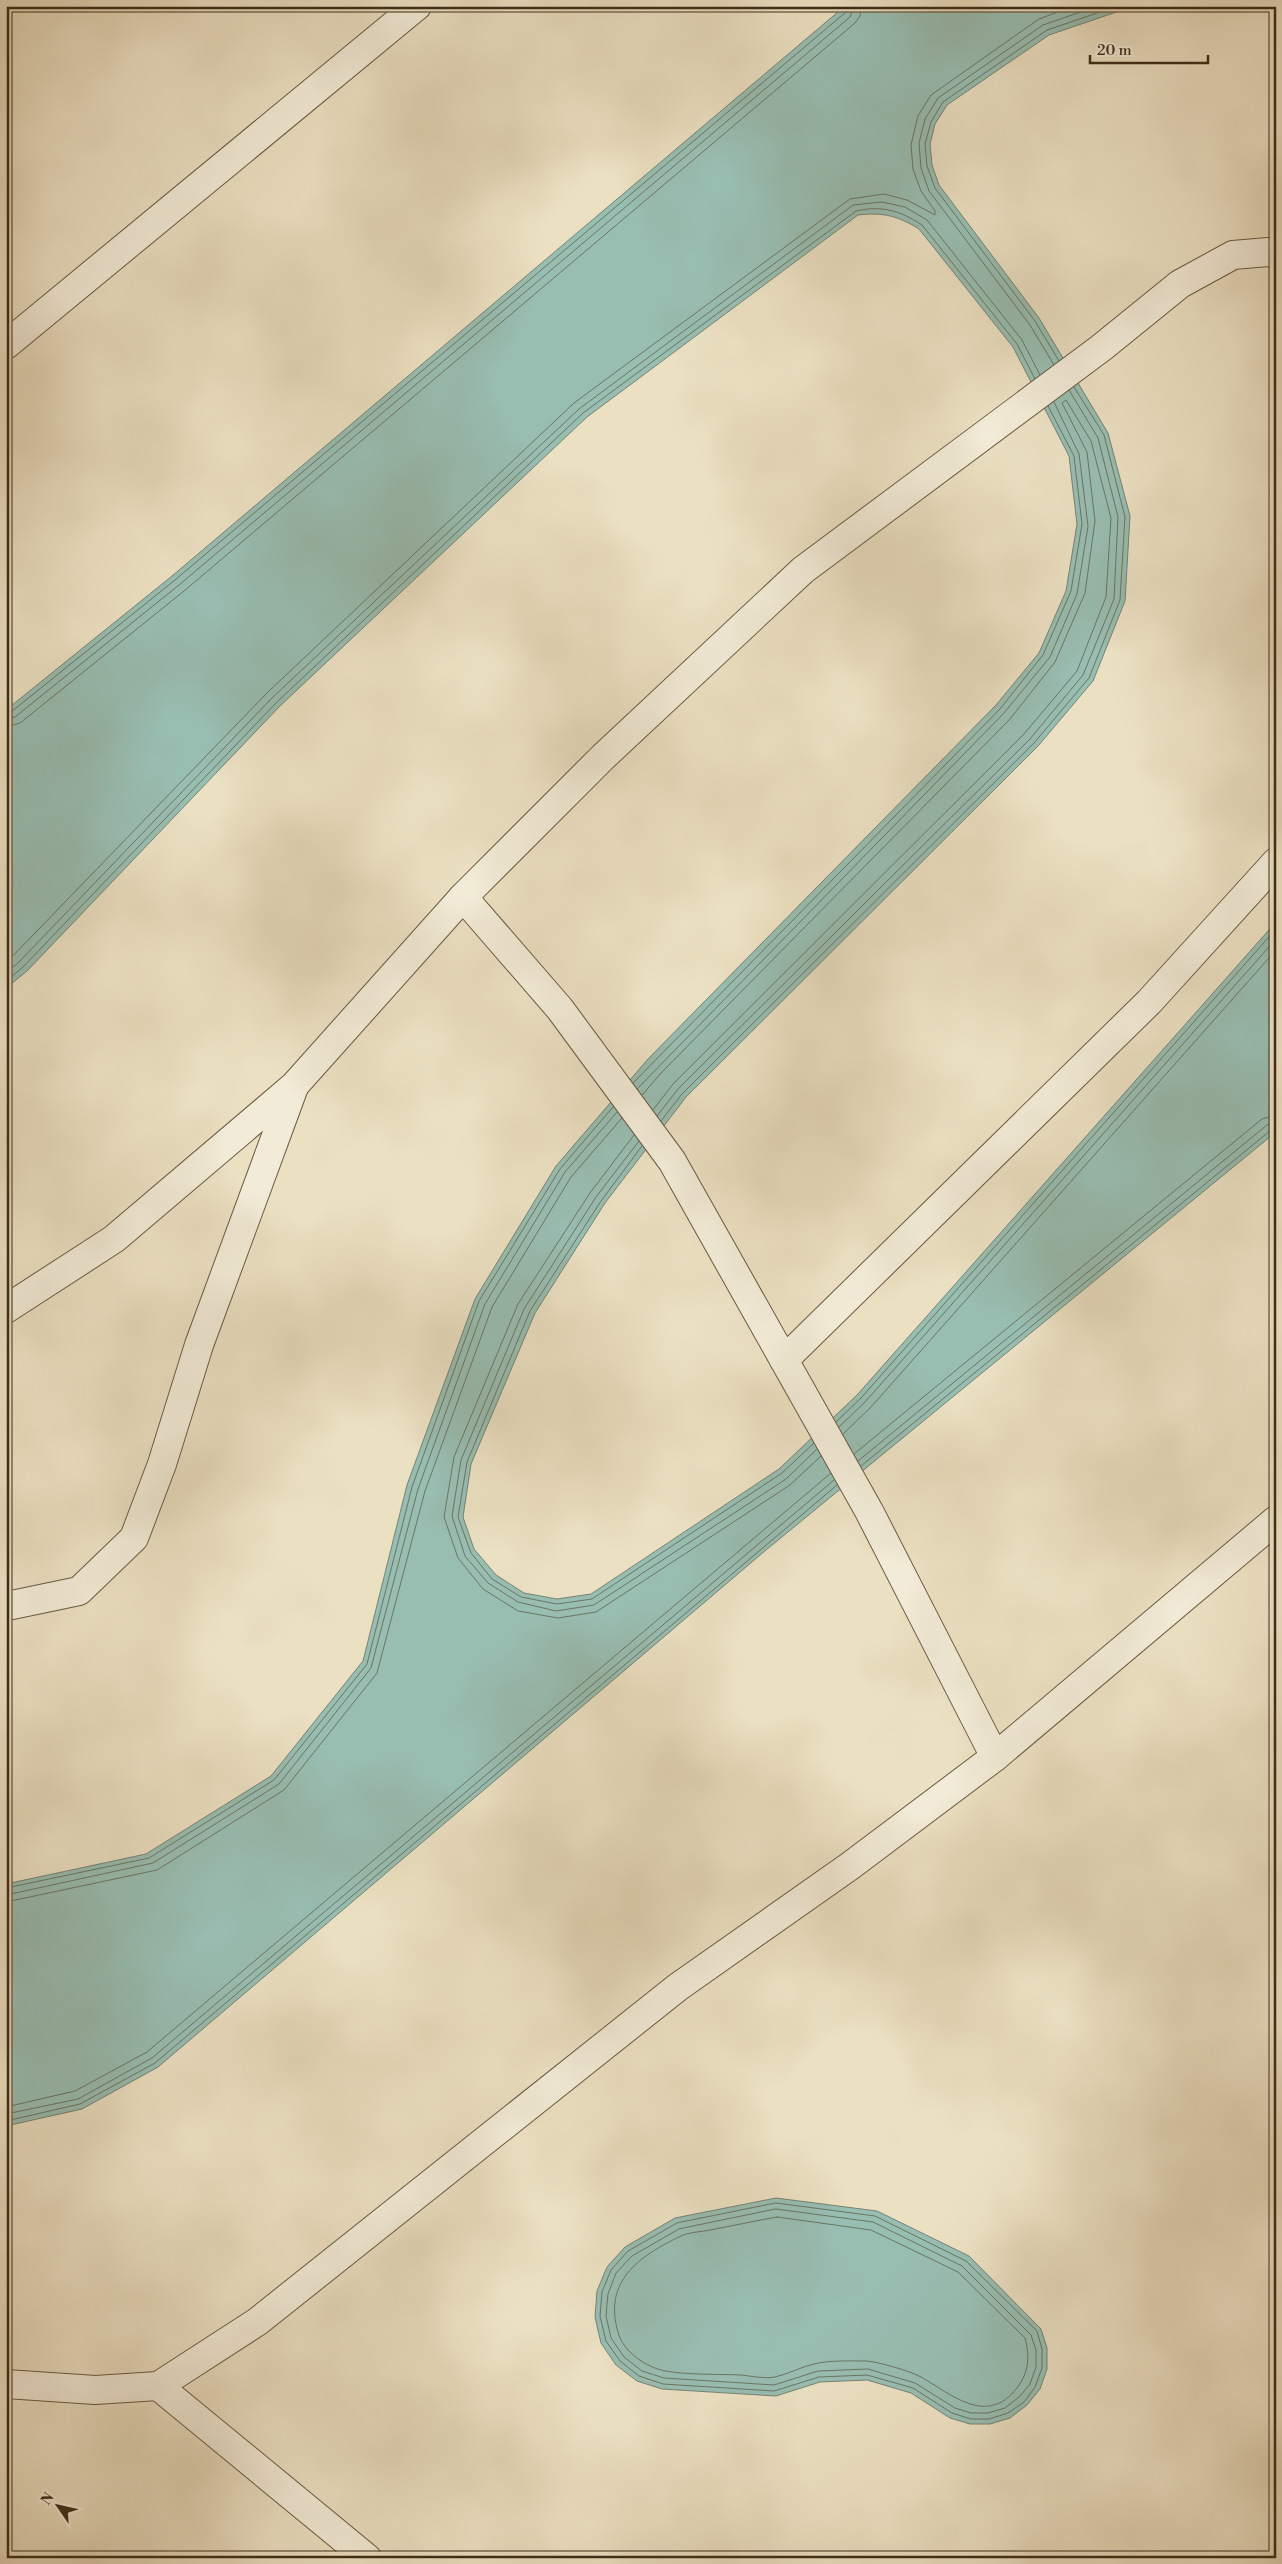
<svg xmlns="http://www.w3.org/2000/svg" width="1282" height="2564" viewBox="0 0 1282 2564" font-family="'Libre Bodoni',serif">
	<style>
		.water { fill: #98bdb1; stroke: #748374 }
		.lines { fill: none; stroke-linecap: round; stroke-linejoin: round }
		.shore { stroke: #6a7564; stroke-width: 1 }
		.minor-casing { stroke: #685a42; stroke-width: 30 }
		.minor { stroke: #f2ebd7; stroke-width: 28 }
	</style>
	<rect width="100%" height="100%" fill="#ebe0c2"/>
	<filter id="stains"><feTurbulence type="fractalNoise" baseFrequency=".004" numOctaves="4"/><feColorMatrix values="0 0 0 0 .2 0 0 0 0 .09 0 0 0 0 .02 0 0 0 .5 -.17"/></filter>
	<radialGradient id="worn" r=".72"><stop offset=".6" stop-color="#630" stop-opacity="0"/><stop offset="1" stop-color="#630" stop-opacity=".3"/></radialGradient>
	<g class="water">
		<path d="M845 6H1134L1049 35 947 105 935 124 930 144 932 165 939 185 1039 318 1108 433 1130 516 1125 601 1093 681 1038 746 686 1097 605 1203 535 1313 471 1464 463 1517 474 1549 496 1575 524 1593 557 1599 591 1594 779 1469 857 1395 1276 922V1132L766 1550 158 2067 82 2109 6 2126V1884L146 1854 271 1776 363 1661 407 1485 475 1299 556 1166 648 1059 996 705 1039 653 1066 591 1077 524 1069 456 1013 347 919 229C898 216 883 212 858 215L587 417 280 706 27 971 6 988V710L172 576Z"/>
		<polygon points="776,2198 877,2211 969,2256 1041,2329 1047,2348 1047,2369 1040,2389 1027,2405 1010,2418 990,2424 970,2424 950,2418 911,2393 867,2380 820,2382 776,2396 662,2389 637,2381 616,2365 601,2343 595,2317 597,2291 607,2267 625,2247 675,2218"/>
	</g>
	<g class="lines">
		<g class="shore">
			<polyline points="1059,361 1035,321 935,188 927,166 925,144 931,122 943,102 1047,30 1118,6"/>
			<polyline points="1054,365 1030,325 929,191 921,168 919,143 925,119 938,98 1043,25 1098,6"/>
			<polyline points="6,713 11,712 175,580 846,12 848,6"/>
			<polyline points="6,720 15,717 179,585 850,17 854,6"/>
			<polyline points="6,727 20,723 184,591 855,23 860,16 862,6"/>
			<polyline points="6,963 267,693 574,403 850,199 884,194 907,200 935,215 935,211 921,191 913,169 911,145 918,116 931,95 1039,19 1074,6"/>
			<polyline points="6,973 19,962 272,698 579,409 853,205 882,202 905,207 927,220 1022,340 1040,375"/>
			<path d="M6 981 23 967 276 703 583 413 856 211C882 205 901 211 922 225L1017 344 1035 379"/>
			<polyline points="633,1083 1000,709 1043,655 1071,591 1082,524 1074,456 1048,406"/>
			<polyline points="637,1089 1004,713 1050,657 1077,594 1088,526 1079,454 1054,402"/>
			<polyline points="642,1095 662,1072 1010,719 1055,662 1085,593 1095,521 1087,452 1062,403 1066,400 1091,441 1111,518 1106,597 1077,671 1024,734 673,1084 653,1110"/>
			<polyline points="657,1116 678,1089 1030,739 1083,675 1114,599 1118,517 1098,438 1069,390"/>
			<polyline points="661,1121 682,1094 1034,743 1089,678 1120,600 1125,517 1104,435 1074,387"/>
			<polyline points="634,1135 590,1193 518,1304 454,1457 444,1517 458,1558 483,1589 518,1611 558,1618 596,1612 790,1485 821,1456"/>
			<polyline points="639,1141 596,1197 524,1309 461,1460 452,1516 465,1556 488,1583 518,1602 556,1611 594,1605 786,1479 817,1449"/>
			<polyline points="642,1146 601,1201 530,1311 467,1462 458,1517 471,1553 492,1579 521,1597 557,1604 592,1599 782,1473 814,1443"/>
			<polyline points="836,1422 861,1398 1276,929"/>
			<polyline points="839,1427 865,1402 1276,939"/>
			<polyline points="843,1434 871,1407 1276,950"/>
			<polyline points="854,1454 1262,1119 1276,1115"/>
			<polyline points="858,1461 1267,1125 1276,1122"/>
			<polyline points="861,1466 1271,1130 1276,1128"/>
			<polyline points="6,1888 149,1858 274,1780 367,1664 412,1487 479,1301 560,1169 613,1107"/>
			<polyline points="6,1895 153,1863 279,1784 371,1668 418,1489 485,1304 565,1172 617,1112"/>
			<polyline points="6,1902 157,1870 284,1790 377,1673 425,1491 492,1307 571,1177 622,1118"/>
			<polyline points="6,2107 75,2091 147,2052 831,1473"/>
			<polyline points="6,2114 78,2099 152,2058 834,1480"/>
			<polyline points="6,2121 80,2104 155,2063 837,1485"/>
			<polygon points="776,2203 875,2216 966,2261 1037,2331 1042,2349 1042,2368 1035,2387 1024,2402 1008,2413 989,2419 971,2419 952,2413 913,2388 867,2375 819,2377 774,2391 663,2384 639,2376 620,2361 606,2341 600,2316 602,2292 611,2270 628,2251 677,2223"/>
			<polygon points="776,2209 873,2222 962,2266 1031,2335 1036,2350 1036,2367 1030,2384 1019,2397 1005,2408 988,2413 971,2413 955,2408 915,2383 868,2369 818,2371 774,2385 664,2378 642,2371 624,2357 611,2338 606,2316 608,2294 616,2273 632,2256 679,2229"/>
			<path d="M777 2217 871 2230 958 2272 1025 2338C1030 2357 1029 2372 1017 2388 987 2427 951 2394 921 2377 910 2371 879 2362 867 2361 851 2361 829 2360 814 2364 801 2367 788 2374 775 2377 764 2379 751 2376 741 2375 716 2374 689 2375 665 2371 646 2367 623 2352 618 2332 603 2281 639 2256 681 2236 689 2232 701 2232 710 2230 732 2226 754 2221 777 2217Z"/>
		</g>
		<g class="minor-casing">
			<g id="minor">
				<polyline points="6,345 417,6"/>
				<polyline points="463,897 560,1009 672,1161 869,1511 995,1757"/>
				<polyline points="6,1309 114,1239 294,1086 463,897 603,757 803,570 1101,348 1180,284 1233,255 1268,252 1276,254"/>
				<polyline points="784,1360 1149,1002 1276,862"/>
				<polyline points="6,1603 12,1605 79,1591 134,1538 162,1464 199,1345 294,1087"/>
				<polyline points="6,2384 95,2390 158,2386 367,2558"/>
				<polyline points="158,2386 257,2322 678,1987 850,1866 995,1757 1276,1520"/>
			</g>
		</g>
		<use href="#minor" class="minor"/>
	</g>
	<rect width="1282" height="2564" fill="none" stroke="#ebe0c2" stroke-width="25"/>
	<rect x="8" y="8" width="1267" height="2549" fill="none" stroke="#3d2d18" stroke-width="2.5"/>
	<rect x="12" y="12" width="1257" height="2539" fill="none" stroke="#3d2d18"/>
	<g transform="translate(58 2506) rotate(304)" stroke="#f2ebd7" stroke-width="4" paint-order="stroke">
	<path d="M0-4L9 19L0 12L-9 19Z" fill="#3d2d18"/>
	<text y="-8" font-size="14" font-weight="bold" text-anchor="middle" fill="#3d2d18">N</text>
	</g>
	<path d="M1090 55v8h118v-8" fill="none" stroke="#3d2d18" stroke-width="2.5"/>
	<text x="1097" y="55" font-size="15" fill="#3d2d18" stroke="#f2ebd7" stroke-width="4" paint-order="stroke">20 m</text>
	<rect width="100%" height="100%" filter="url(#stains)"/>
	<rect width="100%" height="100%" fill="url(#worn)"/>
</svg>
